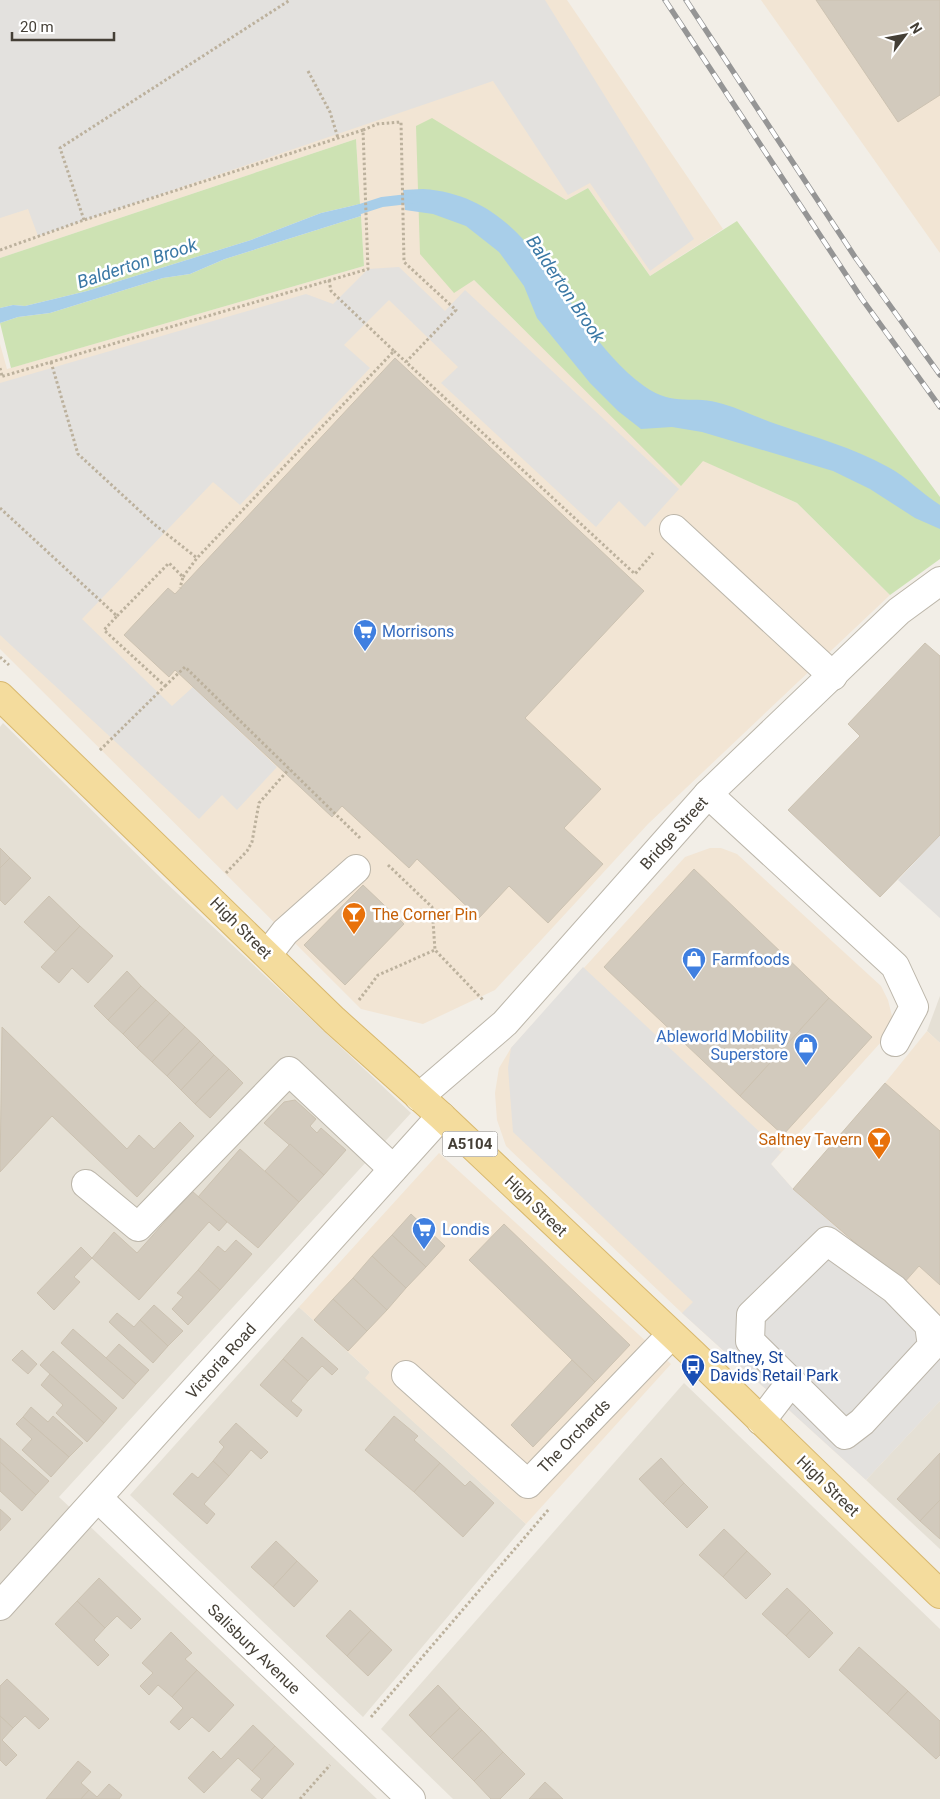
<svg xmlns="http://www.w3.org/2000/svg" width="940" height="1799" viewBox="0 0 940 1799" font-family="Roboto,sans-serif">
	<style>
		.residential { fill: #e5e0d5 }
		.commercial { fill: #f2e5d4 }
		.green { fill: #cde2b3 }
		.parking { fill: #e3e1de }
		.water { fill: #a8cee9 }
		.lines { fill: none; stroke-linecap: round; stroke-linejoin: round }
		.stream { stroke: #a8cee9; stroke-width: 10 }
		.building { fill: #d2cabd; stroke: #ccc2b1 }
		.minor-casing { stroke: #bcb6aa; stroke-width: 30 }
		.major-casing { stroke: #d8b86e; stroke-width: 30 }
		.path { stroke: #bcb19d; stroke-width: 3; stroke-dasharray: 2.5 2.5; stroke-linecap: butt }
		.minor { stroke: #fff; stroke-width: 28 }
		.major { stroke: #f4dc9d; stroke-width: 28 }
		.rail-casing { stroke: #959595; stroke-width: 5.5 }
		.rail { stroke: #fff; stroke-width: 4; stroke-dasharray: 11; stroke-linecap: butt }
		.labels { text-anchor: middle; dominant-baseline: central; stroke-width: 5; stroke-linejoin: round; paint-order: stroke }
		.shield { fill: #fff; stroke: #7c7972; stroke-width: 1 }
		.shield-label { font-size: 15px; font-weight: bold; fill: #443f36 }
		.shop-label { font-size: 16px; fill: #366cbe; stroke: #fff; text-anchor: start }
		.street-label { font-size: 16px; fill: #443f36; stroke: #fff }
		.food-label { font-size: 16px; fill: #c56008; stroke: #fff; text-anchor: start }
		.transit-label { font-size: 16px; fill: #164399; stroke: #fff; text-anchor: start }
		.water-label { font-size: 18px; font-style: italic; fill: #3a78a5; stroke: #fff }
	</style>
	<rect width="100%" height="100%" fill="#f2eee7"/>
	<g class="residential">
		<polygon points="3,723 162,879 411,1113 59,1497 377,1799 0,1799 0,727"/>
		<polygon points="940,996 940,1043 927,1031"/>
		<polygon points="299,1307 370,1372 366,1378 526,1524 363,1717 130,1495"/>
		<polygon points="684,1383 940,1629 940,1799 453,1799 381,1729"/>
		<polygon points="940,1401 940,1549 866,1480"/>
	</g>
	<g class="commercial">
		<polygon points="0,0 567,0 723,229 650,276 588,188 566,200 550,191 474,280 681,485 702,460 797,503 890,595 648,824 495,990 423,1024 361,1009 0,649 0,344 7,369 364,266 356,139 0,258"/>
		<polygon points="761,0 940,0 940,253"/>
		<polygon points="710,848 721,848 737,854 881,986 888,1000 892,1016 891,1031 771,1164 793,1189 885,1083 927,1031 940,1043 940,1401 866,1480 682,1313 506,1146 497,1120 495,1093 499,1068 511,1048 685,857"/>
		<polygon points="439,1153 671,1364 526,1524 365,1378 370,1372 299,1307"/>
	</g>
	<g class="green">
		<polygon points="432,118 566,200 588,188 650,276 737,221 940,497 940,559 890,595 797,503 703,461 681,486 474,280 454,293 420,254 416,126"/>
		<polygon points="356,139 360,204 321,213 251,240 87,291 25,306 13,305 0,308 0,258"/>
		<polygon points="361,216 364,266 11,368 0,323 18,317 50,313 163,278 190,274 225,259"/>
	</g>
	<g class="parking">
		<polygon points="0,0 545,0 694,239 650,271 590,183 568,195 493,81 38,236 28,209 0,218"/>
		<polygon points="399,267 445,311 465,290 679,489 645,527 619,501 596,527 441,383 458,367 389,300 344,345 370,368 240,505 213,482 82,619 172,706 193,687 277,767 237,810 222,795 199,819 0,635 0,383 306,294 333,304 368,269"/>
		<polygon points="940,835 940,918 898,880"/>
		<polygon points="583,967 781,1152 771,1164 793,1189 940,1319 940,1401 866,1480 682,1313 693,1302 513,1132 508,1068 511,1048"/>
	</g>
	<g class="water">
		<path d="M423 189C541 197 561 326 644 386 675 408 693 394 723 404 741 409 758 418 776 424 814 437 852 447 888 467 907 477 922 494 940 505V529L915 518 870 489 833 471 702 432 672 427 641 429 618 411 590 383 537 318 524 286 499 252 466 226 433 214 405 210 403 190Z"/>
		<polygon points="360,204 361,216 225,259 190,274 163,278 50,313 18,317 0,323 0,308 13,305 25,306 87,291 251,240 321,213"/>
	</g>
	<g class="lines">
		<polyline class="stream" points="348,213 382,202 417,198"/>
	</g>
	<g class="building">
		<polygon points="816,0 940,0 940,95 898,122"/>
		<polygon points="395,358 644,591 525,718 601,789 564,828 603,864 548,923 509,886 479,918 417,859 409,868 342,806 332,817 175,670 169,677 124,635 168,588 175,594"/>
		<polygon points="925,643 940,656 940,835 880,897 788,810 860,736 848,724"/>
		<polygon points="0,848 10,858 0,868"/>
		<polygon points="10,858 31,878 5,905 0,900 0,868"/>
		<polygon points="694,869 829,998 740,1096 604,967"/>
		<polygon points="363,885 404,924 345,985 304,945"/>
		<polygon points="49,896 80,926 56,952 24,922"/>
		<polygon points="80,926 113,956 88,983 72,968 59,983 41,967"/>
		<polygon points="127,971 141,986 108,1020 94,1006"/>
		<polygon points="141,986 156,1000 123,1034 108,1020"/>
		<polygon points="829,998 872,1037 783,1135 740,1096"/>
		<polygon points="156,1000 170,1013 137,1048 123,1034"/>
		<polygon points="170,1013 185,1027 152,1062 137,1048"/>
		<polygon points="2,1027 127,1149 139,1135 154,1149 180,1122 194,1136 137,1197 52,1116 0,1172"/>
		<polygon points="185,1027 200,1041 167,1076 152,1062"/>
		<polygon points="200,1041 214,1055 181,1090 167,1076"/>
		<polygon points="214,1055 229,1069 195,1104 181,1090"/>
		<polygon points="229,1069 243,1083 210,1118 195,1104"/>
		<polygon points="885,1083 940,1131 940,1285 919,1266 903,1284 793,1189"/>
		<polygon points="295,1100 316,1119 310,1126 317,1133 321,1128 346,1150 324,1175 264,1123 284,1102"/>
		<polygon points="290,1144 324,1175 299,1202 265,1171"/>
		<polygon points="240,1149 299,1202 258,1248 198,1197"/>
		<polygon points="192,1191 227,1222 219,1231 209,1222 139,1300 92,1258 114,1232 137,1253"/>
		<polygon points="411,1214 445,1246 426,1267 392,1235"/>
		<polygon points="504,1224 630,1345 595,1382 469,1260"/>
		<polygon points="392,1235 426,1267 406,1288 372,1256"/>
		<polygon points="236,1240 252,1254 220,1290 198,1270 218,1246 225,1252"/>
		<polygon points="81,1247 92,1258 74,1277 80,1282 54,1310 37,1293"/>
		<polygon points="372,1256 406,1288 387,1310 353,1278"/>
		<polygon points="198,1270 220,1290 188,1325 172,1309 183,1297 177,1293"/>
		<polygon points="353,1278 387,1310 367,1331 333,1299"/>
		<polygon points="333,1299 367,1331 348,1351 314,1320"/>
		<polygon points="154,1305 183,1331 168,1346 140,1320"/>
		<polygon points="117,1313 134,1327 140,1320 168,1346 153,1363 109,1322"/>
		<polygon points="73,1329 136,1384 123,1399 61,1343"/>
		<polygon points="302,1337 338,1369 332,1375 322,1366 308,1381 283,1359"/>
		<polygon points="119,1344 149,1370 136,1384 106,1358"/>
		<polygon points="22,1350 37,1364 28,1374 12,1360"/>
		<polygon points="53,1351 117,1408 104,1423 40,1365"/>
		<polygon points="283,1359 308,1381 291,1401 302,1410 297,1417 260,1385"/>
		<polygon points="572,1360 595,1382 533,1447 511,1425"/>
		<polygon points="50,1374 104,1423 87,1442 56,1413 63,1405 41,1385"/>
		<polygon points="31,1407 48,1422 53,1416 83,1443 69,1457 23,1417"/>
		<polygon points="394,1416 418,1436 414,1440 440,1463 414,1492 365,1450"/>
		<polygon points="23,1417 69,1457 51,1477 22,1450 32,1439 16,1424"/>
		<polygon points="236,1423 268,1452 261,1459 251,1450 229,1476 213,1461 224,1447 219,1442"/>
		<polygon points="0,1438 49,1481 36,1495 0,1462"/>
		<polygon points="940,1453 940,1500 920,1521 897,1499"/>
		<polygon points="661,1458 684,1483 663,1504 639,1479"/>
		<polygon points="213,1461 229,1476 204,1504 215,1514 207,1524 173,1494 192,1473 198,1478"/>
		<polygon points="0,1462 36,1495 22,1511 0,1491"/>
		<polygon points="440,1463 465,1486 470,1481 494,1503 463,1537 414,1492"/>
		<polygon points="684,1483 708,1507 687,1528 663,1504"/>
		<polygon points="940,1500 940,1539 920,1521"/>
		<polygon points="0,1509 11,1519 0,1531"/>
		<polygon points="724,1529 747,1551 723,1577 699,1555"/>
		<polygon points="276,1541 297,1561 273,1587 251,1567"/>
		<polygon points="747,1551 771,1574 746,1599 723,1577"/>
		<polygon points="297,1561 318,1581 294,1607 273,1587"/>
		<polygon points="99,1578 141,1619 131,1629 117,1616 105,1628 77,1601"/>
		<polygon points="787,1588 810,1610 786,1636 762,1614"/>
		<polygon points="77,1601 105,1628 94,1640 109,1655 98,1666 55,1624"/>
		<polygon points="350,1610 371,1630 347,1656 326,1636"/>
		<polygon points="810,1610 833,1633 809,1658 786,1636"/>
		<polygon points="371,1630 392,1650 368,1676 347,1656"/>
		<polygon points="171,1632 192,1653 185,1659 197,1670 172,1697 158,1685 149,1695 140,1686 153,1673 142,1663"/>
		<polygon points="859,1647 908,1691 887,1714 839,1670"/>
		<polygon points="197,1670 234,1705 209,1732 192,1717 179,1730 170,1722 183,1708 172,1697"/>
		<polygon points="7,1679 49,1719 39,1729 25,1716 13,1728 0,1716 0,1686"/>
		<polygon points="438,1685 460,1708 430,1737 409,1715"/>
		<polygon points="908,1691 940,1721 940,1755 936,1759 887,1714"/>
		<polygon points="460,1708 482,1730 452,1759 430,1737"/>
		<polygon points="0,1716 13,1728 2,1740 17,1755 6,1766 0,1760"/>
		<polygon points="253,1725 275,1746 252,1771 238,1758 204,1793 188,1778 213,1751 221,1759"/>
		<polygon points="482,1730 503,1752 474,1781 452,1759"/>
		<polygon points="275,1746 294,1764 262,1799 251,1790 261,1779 252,1771"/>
		<polygon points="503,1752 525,1774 500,1799 491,1799 474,1781"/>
		<polygon points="78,1761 91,1772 81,1783 89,1790 81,1799 46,1799"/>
		<polygon points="545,1782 563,1799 529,1799"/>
		<polygon points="109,1784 122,1795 119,1799 81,1799 89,1790 97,1797"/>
	</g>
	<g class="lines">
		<g class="minor-casing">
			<g id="minor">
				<polyline points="674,529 833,676"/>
				<polyline points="708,794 895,966 914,1007 895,1042"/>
				<polyline points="268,954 285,932 356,869"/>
				<polyline points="419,1097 505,1023 708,794 899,611 940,581"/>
				<polyline points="86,1184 138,1227 289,1071 393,1169"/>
				<polygon points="827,1241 894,1289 929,1325 932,1346 862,1422 845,1435 750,1341 751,1315"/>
				<polyline points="406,1375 528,1484 671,1335"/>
				<polyline points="761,1421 791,1382"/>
				<polyline points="98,1498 411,1799"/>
				<polyline points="0,1606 441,1116"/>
			</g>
		</g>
		<g class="major-casing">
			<polyline id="major" points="0,696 334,1020 441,1116 693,1354 940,1594"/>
		</g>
		<g class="path">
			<polyline points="308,71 330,112 338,138"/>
			<polyline points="363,130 377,124 401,122 404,262 456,310 406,362 635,574 653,553"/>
			<polyline points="84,220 60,148 290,0"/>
			<polyline points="0,250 84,220 363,130 368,269 0,377"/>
			<polyline points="394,351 406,362"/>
			<polyline points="51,362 78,454 154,524 197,558"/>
			<polyline points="0,368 2,376"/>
			<polyline points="0,508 117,616 104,630 165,686 99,751"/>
			<polyline points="183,577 197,558 394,351 331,291 329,280"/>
			<polyline points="117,616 169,563 183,577 180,588"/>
			<polyline points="0,657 9,665"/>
			<polyline points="165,686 185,667 360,838"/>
			<polyline points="388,865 432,907 435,950 483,1000"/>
			<polyline points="226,873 247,851 252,842 259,803 289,769"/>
			<polyline points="359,1000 378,975 435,950"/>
			<polyline points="371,1717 549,1509"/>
			<polyline points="300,1799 330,1765"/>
		</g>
		<use href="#minor" class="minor"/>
		<use href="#major" class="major"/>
		<g class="rail-casing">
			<g id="rail">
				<polyline points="665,0 862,299 940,407"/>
				<polyline points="686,0 855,257 940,375"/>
			</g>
		</g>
		<use href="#rail" class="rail"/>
	</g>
	<defs>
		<g id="supermarket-pin" transform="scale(1.25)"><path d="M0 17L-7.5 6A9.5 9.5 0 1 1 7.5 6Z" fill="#3f7fe0" stroke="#fff"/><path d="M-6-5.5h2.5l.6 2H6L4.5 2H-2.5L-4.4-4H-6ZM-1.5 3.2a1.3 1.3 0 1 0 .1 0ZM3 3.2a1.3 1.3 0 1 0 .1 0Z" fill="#fff"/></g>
		<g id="bar-pin" transform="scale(1.25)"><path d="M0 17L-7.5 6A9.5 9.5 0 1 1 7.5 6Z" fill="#e8710a" stroke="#fff"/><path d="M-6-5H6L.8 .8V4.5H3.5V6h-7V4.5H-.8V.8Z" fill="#fff"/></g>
		<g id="shop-pin" transform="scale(1.25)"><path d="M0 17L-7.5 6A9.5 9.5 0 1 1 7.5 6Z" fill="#3f7fe0" stroke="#fff"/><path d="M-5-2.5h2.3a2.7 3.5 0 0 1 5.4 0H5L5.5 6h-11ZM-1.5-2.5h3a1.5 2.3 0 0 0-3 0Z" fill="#fff"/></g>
		<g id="bus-pin" transform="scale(1.25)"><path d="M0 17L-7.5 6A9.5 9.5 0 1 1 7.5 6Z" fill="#1a4fb4" stroke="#fff"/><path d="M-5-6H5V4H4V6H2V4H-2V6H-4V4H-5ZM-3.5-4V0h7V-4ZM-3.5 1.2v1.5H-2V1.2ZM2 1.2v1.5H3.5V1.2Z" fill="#fff"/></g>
	</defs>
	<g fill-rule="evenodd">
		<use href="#supermarket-pin" x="365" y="631"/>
		<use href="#bar-pin" x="354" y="914"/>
		<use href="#shop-pin" x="694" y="959"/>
		<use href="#shop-pin" x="806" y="1045"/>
		<use href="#bar-pin" x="879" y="1139"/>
		<use href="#supermarket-pin" x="424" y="1229"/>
		<use href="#bus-pin" x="693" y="1366"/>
	</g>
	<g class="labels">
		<rect class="shield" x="442.5" y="1131.5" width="55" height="25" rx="4"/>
		<g class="shield-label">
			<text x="470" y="1144">A5104</text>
		</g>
		<g class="shop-label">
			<text x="382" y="631">Morrisons</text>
			<text x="712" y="959">Farmfoods</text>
			<text x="788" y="1036" text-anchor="end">Ableworld Mobility<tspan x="788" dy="18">Superstore</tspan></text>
			<text x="442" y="1229">Londis</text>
		</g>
		<g class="street-label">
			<text transform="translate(674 833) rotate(-48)">Bridge Street</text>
			<text transform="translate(241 928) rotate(45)">High Street</text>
			<text transform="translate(536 1206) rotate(44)">High Street</text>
			<text transform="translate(221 1361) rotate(-48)">Victoria Road</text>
			<text transform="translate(574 1436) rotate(-46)">The Orchards</text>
			<text transform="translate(828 1486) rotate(44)">High Street</text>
			<text transform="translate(254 1649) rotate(44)">Salisbury Avenue</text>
		</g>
		<g class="food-label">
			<text x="372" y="914">The Corner Pin</text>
			<text x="862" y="1139" text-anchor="end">Saltney Tavern</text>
		</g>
		<g class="transit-label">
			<text x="710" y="1357">Saltney, St<tspan x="710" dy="18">Davids Retail Park</tspan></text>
		</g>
		<g class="water-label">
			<text transform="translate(137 263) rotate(-18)">Balderton Brook</text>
			<text transform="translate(566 289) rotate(56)">Balderton Brook</text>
		</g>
	</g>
	<g transform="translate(905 35) rotate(58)" stroke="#ffffff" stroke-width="4" paint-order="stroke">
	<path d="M0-4L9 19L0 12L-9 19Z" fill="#443f36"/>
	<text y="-8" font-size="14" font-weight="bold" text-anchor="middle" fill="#443f36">N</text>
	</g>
	<path d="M12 32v8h102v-8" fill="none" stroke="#443f36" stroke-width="2.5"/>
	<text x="20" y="32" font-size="15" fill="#443f36" stroke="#ffffff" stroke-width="4" paint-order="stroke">20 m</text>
</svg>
